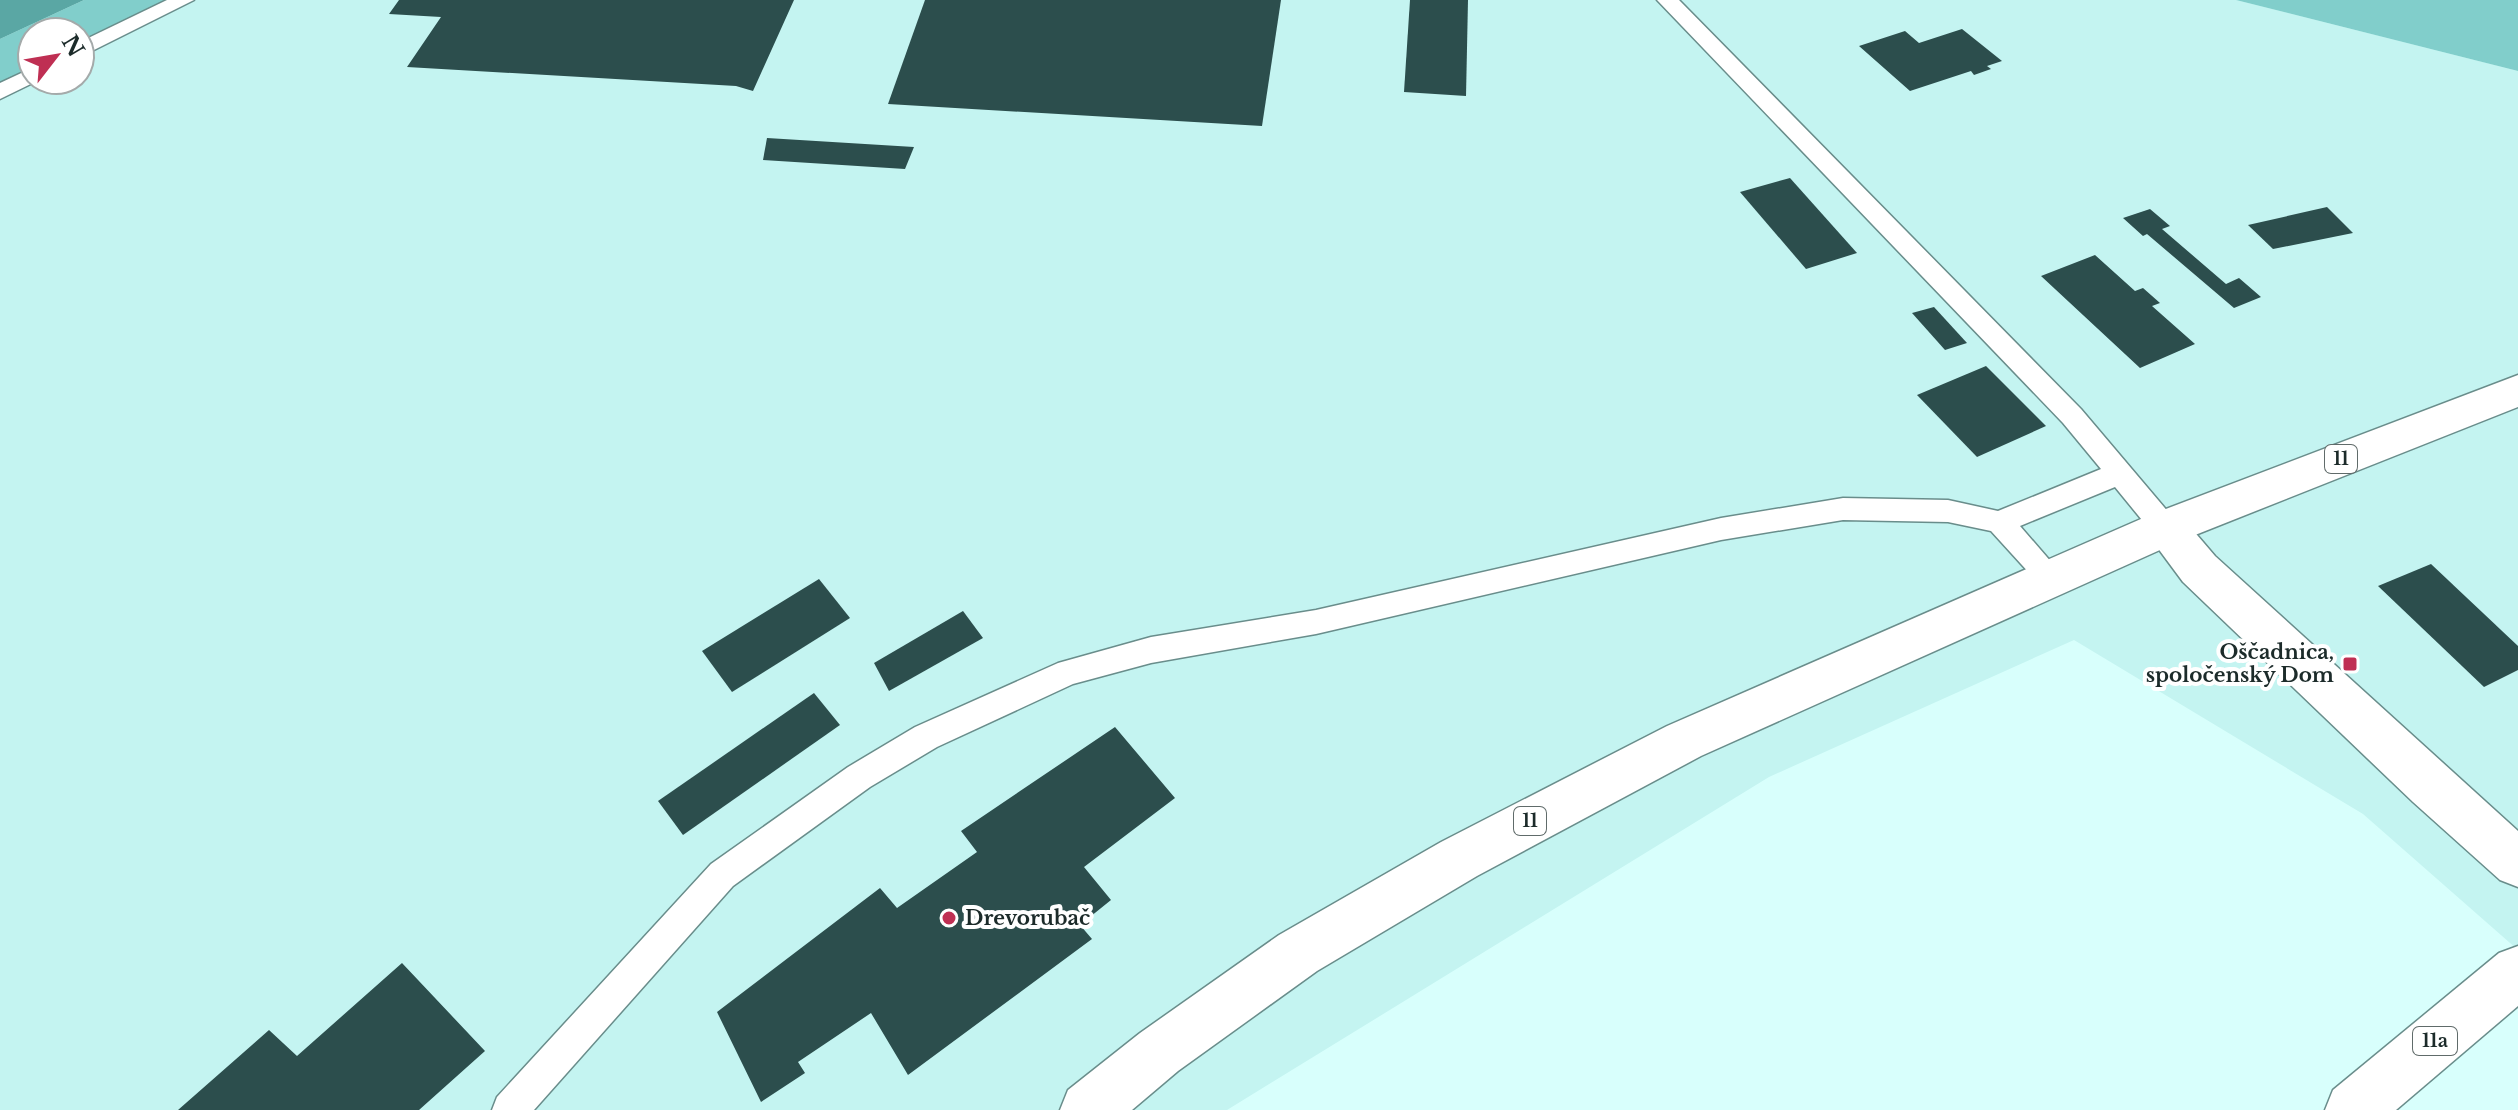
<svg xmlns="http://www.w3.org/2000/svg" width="2518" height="1110" viewBox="0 0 2518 1110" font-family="'Libre Baskerville',serif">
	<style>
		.built { fill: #c4f4f1 }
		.forest { fill: #81cecb }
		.water { fill: #5aa7a4 }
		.building { fill: #2c4e4d }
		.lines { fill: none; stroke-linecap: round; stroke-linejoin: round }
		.service-casing { stroke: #698d8b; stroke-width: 3 }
		.minor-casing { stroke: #698d8b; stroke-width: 3 }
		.primary-casing { stroke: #698d8b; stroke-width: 3 }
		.service { fill: #fff; fill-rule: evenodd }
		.minor { fill: #fff; fill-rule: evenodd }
		.primary { fill: #fff; fill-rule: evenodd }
		.poi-dot { fill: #bf2f53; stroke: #fff; stroke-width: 3 }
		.labels { text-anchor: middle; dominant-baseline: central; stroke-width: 8; stroke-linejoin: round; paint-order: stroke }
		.shield { fill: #fff; stroke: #606b6a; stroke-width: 2 }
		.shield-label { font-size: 18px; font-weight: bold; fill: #1c2b2a }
		.poi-label { font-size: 20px; font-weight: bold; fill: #1c2b2a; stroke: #fff; text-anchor: end }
	</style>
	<rect width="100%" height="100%" fill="#d8fffc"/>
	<polygon class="built" points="184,0 2236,0 2518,71 2518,950 2363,814 2074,640 1769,777 1227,1110 0,1110 0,92 32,80 80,80 80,50"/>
	<g class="forest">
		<polygon points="84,0 184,0 80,50 80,32 32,32 32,75 0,92 0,39"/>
		<polygon points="2236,0 2518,0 2518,71"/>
	</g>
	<polygon class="water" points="0,0 84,0 0,39"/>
	<g class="building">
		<polygon points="399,0 794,0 753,91 736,86 407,67 441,17 389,14"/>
		<polygon points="925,0 1281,0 1262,126 888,104"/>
		<polygon points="1410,0 1468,0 1466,96 1404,92"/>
		<polygon points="1962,29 2002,61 1987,66 1991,69 1974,75 1971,71 1910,91 1859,46 1905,31 1919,43"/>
		<polygon points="767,138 914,147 905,169 763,160"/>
		<polygon points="1790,178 1857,253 1806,269 1740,192"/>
		<polygon points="2327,207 2353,233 2273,249 2248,225"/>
		<polygon points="2150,209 2170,226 2162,229 2226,284 2239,278 2261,297 2234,308 2147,234 2143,236 2123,218"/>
		<polygon points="2095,255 2135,291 2143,288 2160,303 2152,306 2195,344 2140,368 2041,276"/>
		<polygon points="1934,307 1967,343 1945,350 1912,313"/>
		<polygon points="1986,366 2046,426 1977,457 1917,395"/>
		<polygon points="2431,564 2518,646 2518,670 2484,687 2378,586"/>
		<polygon points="819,579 850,618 732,692 702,651"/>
		<polygon points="963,611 983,638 889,691 874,663"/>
		<polygon points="814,693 840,725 683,835 658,801"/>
		<polygon points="1115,727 1175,798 1084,867 1111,900 1080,925 1092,939 908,1075 871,1013 798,1062 805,1073 761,1102 717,1012 880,888 897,908 977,852 961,831"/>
		<polygon points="402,963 485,1051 419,1110 178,1110 269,1030 297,1056"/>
	</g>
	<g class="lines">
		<g class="service-casing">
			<g id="service">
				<polygon points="167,0 194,0 80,57 80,42"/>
				<polygon points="1657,0 1679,0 2081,409 2175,520 2179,528 2175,536 2165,539 2155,536 2115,487 2020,526 2065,578 2061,586 2051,590 2041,586 1991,531 1948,522 1843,520 1721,540 1316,634 1151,663 1073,684 937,747 870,787 733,886 534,1110 492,1110 497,1097 711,864 848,767 915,727 1058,663 1151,637 1316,610 1721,518 1843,498 1948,500 1998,511 2101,469 2063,423"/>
				<polygon points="32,68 32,80 39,80 0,99 0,83"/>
			</g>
		</g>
		<g class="minor-casing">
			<polygon id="minor" points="2165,510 2180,515 2215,556 2518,831 2518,887 2500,880 2413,802 2183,582 2143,528 2150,515"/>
		</g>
		<g class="primary-casing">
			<g id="primary">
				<polygon points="2518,375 2518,407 2180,541 1701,756 1477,876 1317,971 1178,1071 1132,1110 1060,1110 1068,1090 1140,1033 1279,935 1441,842 1667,726 2150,515"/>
				<polygon points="2518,946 2518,1006 2396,1110 2325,1110 2333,1090 2499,953"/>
			</g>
		</g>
		<use href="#service" class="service"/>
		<use href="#minor" class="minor"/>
		<use href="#primary" class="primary"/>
	</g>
	<g class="poi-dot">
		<rect x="2342" y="656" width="16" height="16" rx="4"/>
		<circle cx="949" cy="918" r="8"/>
	</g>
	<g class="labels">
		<g class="shield">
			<rect x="2325" y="445" width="32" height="28" rx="6"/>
			<rect x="1514" y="807" width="32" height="28" rx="6"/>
			<rect x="2413" y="1027" width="44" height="28" rx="6"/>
		</g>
		<g class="shield-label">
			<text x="2341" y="459">11</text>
			<text x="1530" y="821">11</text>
			<text x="2435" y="1041">11a</text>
		</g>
		<g class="poi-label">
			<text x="2334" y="652">Oščadnica,<tspan x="2334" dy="23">spoločenský Dom</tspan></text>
			<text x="965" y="918" text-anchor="start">Drevorubač</text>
		</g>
	</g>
	<g transform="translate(56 56) rotate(59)"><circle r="38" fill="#ffffff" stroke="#a4aaaa" stroke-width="2"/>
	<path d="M0-6L14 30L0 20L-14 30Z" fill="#bf2f53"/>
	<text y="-12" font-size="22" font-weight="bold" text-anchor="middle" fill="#1c2b2a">N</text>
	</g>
</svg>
